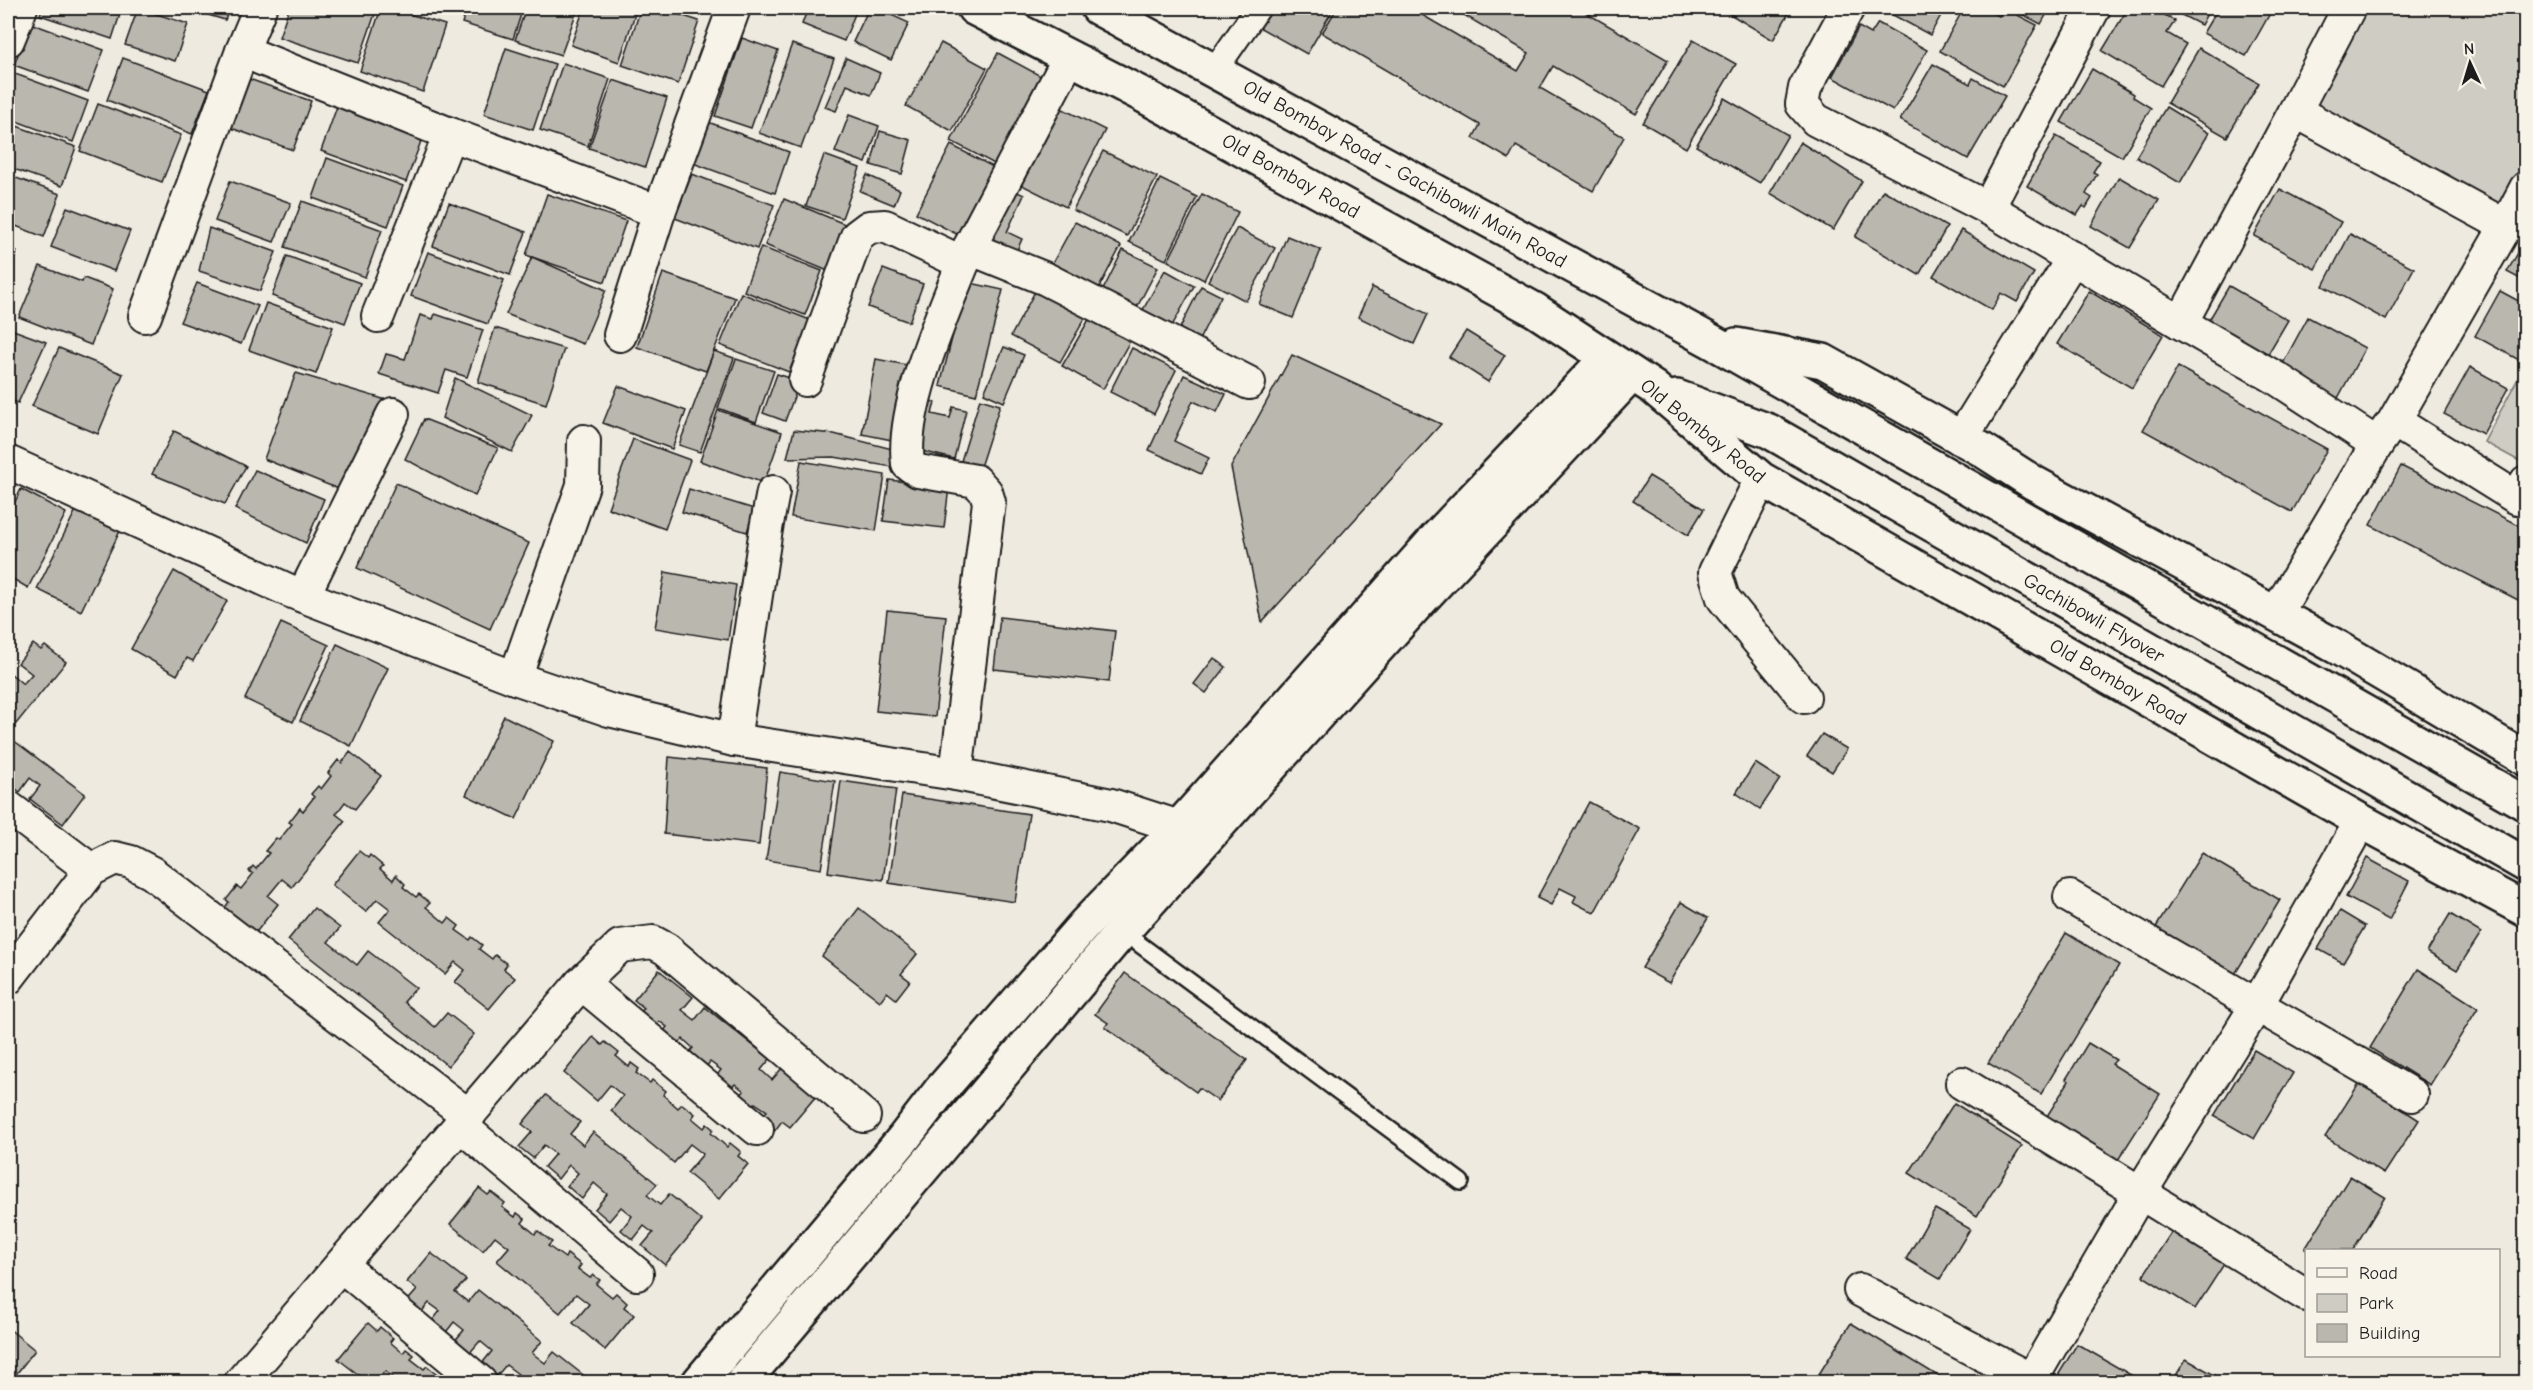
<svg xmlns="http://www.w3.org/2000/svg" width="2533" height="1390" viewBox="0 0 2533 1390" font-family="'Comic Neue',sans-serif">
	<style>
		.green { fill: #cfccc3; stroke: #767470; stroke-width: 1.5 }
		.building { fill: #bab7af; stroke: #1c1c1c; stroke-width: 1.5 }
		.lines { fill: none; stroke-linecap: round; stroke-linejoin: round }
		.service-casing { stroke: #1c1c1c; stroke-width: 20 }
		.pedestrian-casing { stroke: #1c1c1c; stroke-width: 28 }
		.minor-casing { stroke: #1c1c1c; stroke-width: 36 }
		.tertiary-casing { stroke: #1c1c1c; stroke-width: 38 }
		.primary-casing { stroke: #1c1c1c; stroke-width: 38 }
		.service { stroke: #f7f3e8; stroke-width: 15 }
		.pedestrian { stroke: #f7f3e8; stroke-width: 24 }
		.minor { stroke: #f7f3e8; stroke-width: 32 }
		.tertiary { stroke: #f7f3e8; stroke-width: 33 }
		.primary { stroke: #f7f3e8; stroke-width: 33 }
		.labels { text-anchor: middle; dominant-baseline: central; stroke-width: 4.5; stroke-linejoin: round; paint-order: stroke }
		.street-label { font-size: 20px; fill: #1c1c1c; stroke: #f7f3e8 }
	</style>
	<rect width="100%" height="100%" fill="#eeeae0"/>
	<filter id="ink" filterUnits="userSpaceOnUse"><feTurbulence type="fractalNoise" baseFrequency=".0167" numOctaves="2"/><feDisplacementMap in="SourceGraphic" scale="12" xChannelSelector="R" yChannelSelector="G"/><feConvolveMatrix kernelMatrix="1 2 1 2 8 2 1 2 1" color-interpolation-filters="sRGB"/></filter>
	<g filter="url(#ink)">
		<g class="green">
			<polygon points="2363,8 2525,8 2525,165 2499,209 2312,105"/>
			<polygon points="2525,365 2526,454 2521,462 2484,442"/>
		</g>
		<g class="building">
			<polygon points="42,8 122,8 112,39 40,15"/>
			<polygon points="138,8 188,24 175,61 125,45"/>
			<polygon points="185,8 230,8 225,20"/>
			<polygon points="289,8 377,8 358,63 279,37"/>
			<polygon points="381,8 390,8 445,25 423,92 360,71"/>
			<polygon points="467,8 523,8 513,39 462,23"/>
			<polygon points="526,8 578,8 561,55 515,40"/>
			<polygon points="584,8 637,8 619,62 571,45"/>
			<polygon points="641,8 659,8 699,21 678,84 622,65"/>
			<polygon points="808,8 853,8 857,9 844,41 802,24"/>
			<polygon points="869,8 876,8 909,23 891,60 853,42"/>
			<polygon points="1267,8 1334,8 1307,54 1257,26"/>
			<polygon points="1337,8 1413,8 1412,9 1518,71 1529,53 1452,8 1578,8 1668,60 1636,114 1553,66 1540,88 1624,137 1593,191 1516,146 1509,159 1473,138 1480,125 1322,33"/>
			<polygon points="1720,8 1792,8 1773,40"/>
			<polygon points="1880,8 1945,8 1930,35"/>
			<polygon points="1964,8 1983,8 1999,16 2004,8 2037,25 2003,86 1940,51"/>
			<polygon points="2010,8 2050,8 2041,24"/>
			<polygon points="2128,8 2153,8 2175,21 2167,33 2186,44 2161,86 2102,51"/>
			<polygon points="2168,8 2210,8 2201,25"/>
			<polygon points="2218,8 2273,8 2246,56 2203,33"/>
			<polygon points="30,23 104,50 88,92 14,65"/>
			<polygon points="1878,23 1927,50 1893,111 1832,77 1859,27 1871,34"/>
			<polygon points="742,38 778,51 751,128 715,116"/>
			<polygon points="1693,40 1736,64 1686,148 1643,123"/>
			<polygon points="941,43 987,68 952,131 906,106"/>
			<polygon points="792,44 834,59 801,148 759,133"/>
			<polygon points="506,48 555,64 533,130 484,114"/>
			<polygon points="2199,48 2259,83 2227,137 2167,103"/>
			<polygon points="998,53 1048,80 1002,168 951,141"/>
			<polygon points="123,58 209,90 192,134 107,100"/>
			<polygon points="846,58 880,73 871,95 847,85 836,111 825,107"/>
			<polygon points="563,63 610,79 588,146 540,130"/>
			<polygon points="1933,64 1970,84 1973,78 2005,96 1968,159 1900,120"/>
			<polygon points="2092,69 2134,94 2133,97 2151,108 2122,157 2061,122"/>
			<polygon points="10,72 88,101 73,142 8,118 8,80"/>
			<polygon points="249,79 311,101 293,150 231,128"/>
			<polygon points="613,80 667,98 645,167 589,148"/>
			<polygon points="1724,98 1788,135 1760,183 1696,146"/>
			<polygon points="339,101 424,133 406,182 321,151"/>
			<polygon points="1051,103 1105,130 1066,207 1012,180"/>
			<polygon points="98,104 181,135 162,182 80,151"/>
			<polygon points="2166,107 2209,133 2180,183 2136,157"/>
			<polygon points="849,115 879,126 866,163 835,152"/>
			<polygon points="708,122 789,152 775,193 693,163"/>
			<polygon points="8,123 76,147 62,186 8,167"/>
			<polygon points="880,131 911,140 902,174 871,165"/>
			<polygon points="2056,136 2100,161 2093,172 2097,174 2086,194 2092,198 2086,208 2083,206 2077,215 2027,186"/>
			<polygon points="1800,142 1862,181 1833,230 1770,193"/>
			<polygon points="951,145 999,170 964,238 916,213"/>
			<polygon points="1103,151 1157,177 1127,236 1073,210"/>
			<polygon points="824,155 860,168 842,218 806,206"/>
			<polygon points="327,158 403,186 388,226 313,198"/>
			<polygon points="692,174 774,205 757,249 675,218"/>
			<polygon points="8,175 60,194 44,237 8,223"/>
			<polygon points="867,175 900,190 894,205 860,191"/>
			<polygon points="2119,177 2159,200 2130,248 2091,226"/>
			<polygon points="1160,179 1197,197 1166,260 1129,242"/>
			<polygon points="230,181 291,203 274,242 215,221"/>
			<polygon points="1007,187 1024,195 1007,232 1022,239 1014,257 981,242"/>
			<polygon points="2280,189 2341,222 2315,269 2254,236"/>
			<polygon points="1883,190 1947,227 1919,275 1855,237"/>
			<polygon points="547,194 626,221 605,282 526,255"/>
			<polygon points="1202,194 1238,212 1204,280 1168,261"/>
			<polygon points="784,199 847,225 828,271 765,245"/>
			<polygon points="302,201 382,230 365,277 285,247"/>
			<polygon points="449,203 526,232 510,275 433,246"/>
			<polygon points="67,207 130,231 114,271 51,247"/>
			<polygon points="1075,222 1121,246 1094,297 1047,273"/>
			<polygon points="209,228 276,252 260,291 199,271"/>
			<polygon points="1237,228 1275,248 1246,301 1208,281"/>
			<polygon points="1961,230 2034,273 2017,302 2001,293 1992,310 1933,276"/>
			<polygon points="2350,234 2414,268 2386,320 2323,286"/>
			<polygon points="1287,236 1321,250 1293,318 1259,304"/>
			<polygon points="2526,239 2526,282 2507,272"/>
			<polygon points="761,247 822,271 805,315 744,291"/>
			<polygon points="8,248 17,251 8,278"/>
			<polygon points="1123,250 1158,267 1134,313 1100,296"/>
			<polygon points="428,252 504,280 488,324 411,296"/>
			<polygon points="287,256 360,283 345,323 272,296"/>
			<polygon points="532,257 606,290 583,344 506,314"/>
			<polygon points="40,266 82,282 84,278 113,289 91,345 19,317"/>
			<polygon points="883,269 923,284 909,322 868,307"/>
			<polygon points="1165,270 1194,286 1168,333 1139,317"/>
			<polygon points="663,273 735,298 706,371 637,347"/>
			<polygon points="966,282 1003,290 976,395 940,386"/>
			<polygon points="197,283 258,306 241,344 180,322"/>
			<polygon points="1038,286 1088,313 1060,362 1011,336"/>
			<polygon points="1201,286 1221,296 1197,344 1177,334"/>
			<polygon points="2229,286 2288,320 2261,366 2202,332"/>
			<polygon points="1372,287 1428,314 1414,344 1358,317"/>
			<polygon points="2089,291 2163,335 2132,388 2057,344"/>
			<polygon points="2500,291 2526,305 2526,348 2519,360 2475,336"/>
			<polygon points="741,293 810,320 789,372 720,345"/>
			<polygon points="266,303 333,327 316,374 249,350"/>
			<polygon points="435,314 483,330 467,377 446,370 438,393 379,374 386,354 405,359 420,315 433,319"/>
			<polygon points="1091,316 1131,339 1103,389 1062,366"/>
			<polygon points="2308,317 2365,348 2338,398 2281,367"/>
			<polygon points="8,328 46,342 18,403 8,399"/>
			<polygon points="495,328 564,349 546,404 478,382"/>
			<polygon points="1466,331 1505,355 1488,382 1449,357"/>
			<polygon points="1004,347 1024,355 1004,402 984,393"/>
			<polygon points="59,348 123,374 98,434 32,406"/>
			<polygon points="1132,348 1176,370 1154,414 1110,392"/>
			<polygon points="714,351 734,358 700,452 679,445"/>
			<polygon points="1292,355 1441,424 1262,622 1231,467"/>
			<polygon points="736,359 774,371 756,422 718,408"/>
			<polygon points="876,359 917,367 902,442 862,434"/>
			<polygon points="2178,367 2327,449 2292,512 2143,430"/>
			<polygon points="2470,367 2508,388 2483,434 2444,414"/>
			<polygon points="296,373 383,399 341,490 264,459"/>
			<polygon points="777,374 800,381 785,421 763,413"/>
			<polygon points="1184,375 1226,394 1217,412 1193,401 1174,441 1209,458 1201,474 1149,450"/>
			<polygon points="455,378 532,415 512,452 442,418"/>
			<polygon points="618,386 686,411 672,449 603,423"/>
			<polygon points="921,399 935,402 932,414 950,418 953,407 966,410 954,459 909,448"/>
			<polygon points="980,399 1000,405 980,467 961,461"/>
			<polygon points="718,410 782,432 764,483 700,461"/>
			<polygon points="424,419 498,448 475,496 405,459"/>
			<polygon points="794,430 834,434 900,451 898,468 834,457 787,458"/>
			<polygon points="174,431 246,466 225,504 152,474"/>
			<polygon points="633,439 690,460 665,529 608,508"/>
			<polygon points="801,461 885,475 876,531 791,517"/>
			<polygon points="2401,466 2526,529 2526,604 2370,525"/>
			<polygon points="255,470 324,499 306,543 235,509"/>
			<polygon points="1649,476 1704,509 1688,535 1633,501"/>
			<polygon points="889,480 949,487 944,528 883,521"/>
			<polygon points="396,483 529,543 490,629 357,568"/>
			<polygon points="21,489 66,513 28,588 8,576 8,517"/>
			<polygon points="689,489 754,509 747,532 682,512"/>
			<polygon points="77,508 120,531 81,611 37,589"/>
			<polygon points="174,571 227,601 193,661 187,658 177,675 131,649"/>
			<polygon points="665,572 736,585 728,640 655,628"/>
			<polygon points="887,610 946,616 935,717 876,711"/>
			<polygon points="1000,617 1115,631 1109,682 994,669"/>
			<polygon points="281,623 329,645 293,722 245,699"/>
			<polygon points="33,644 41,650 45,646 66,662 16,724 8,717 8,676 10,673 23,684 32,674 18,663"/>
			<polygon points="337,644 388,668 351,746 300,721"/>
			<polygon points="1214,658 1226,667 1206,693 1194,684"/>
			<polygon points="504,716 554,741 516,819 466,795"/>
			<polygon points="1822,734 1847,749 1832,772 1807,756"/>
			<polygon points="13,740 85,794 63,824 30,799 40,786 30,778 20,792 8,783 8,747"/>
			<polygon points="350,752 381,776 355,809 345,802 336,814 345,821 292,887 282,879 268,896 278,904 254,935 223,910 229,902 226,900 237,886 241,889 253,874 249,871 253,866 256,869 269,853 265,851 276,838 279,840 292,824 289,822 300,808 303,811 314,797 311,794 318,786 321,789 331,776 328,773 338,760 342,763"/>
			<polygon points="669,757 767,768 759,845 664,834"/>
			<polygon points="1755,763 1780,779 1760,809 1736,793"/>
			<polygon points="780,772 835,781 821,869 766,860"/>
			<polygon points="841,781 896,789 883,880 828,872"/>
			<polygon points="902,795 1029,814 1015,902 889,883"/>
			<polygon points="1589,802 1640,829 1594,913 1573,902 1576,896 1560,888 1551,905 1537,898"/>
			<polygon points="359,851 368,858 370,855 383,866 380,869 393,880 396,875 405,884 403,887 416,897 419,894 430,903 426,907 445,923 449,918 459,926 456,930 470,940 472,937 482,945 479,949 492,959 495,955 507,964 504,969 515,978 489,1009 455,982 465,970 455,962 445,974 379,922 390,909 377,899 366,912 332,885"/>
			<polygon points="2202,853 2280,900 2232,979 2153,932"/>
			<polygon points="2367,858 2409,881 2389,920 2346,897"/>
			<polygon points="1681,902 1708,918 1669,983 1642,968"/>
			<polygon points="314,908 340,928 328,942 357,965 368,951 416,988 404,1002 435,1027 447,1013 474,1034 448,1066 288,940"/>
			<polygon points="859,908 917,954 901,974 910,981 896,999 887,992 880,1001 822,956"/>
			<polygon points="2340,911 2365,926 2343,963 2318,949"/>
			<polygon points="2450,914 2481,933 2457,970 2427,952"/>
			<polygon points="2066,933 2119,965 2041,1094 1988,1063"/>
			<polygon points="2418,969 2478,1008 2430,1085 2370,1048"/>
			<polygon points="659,970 693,997 682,1010 695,1020 705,1007 770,1059 761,1070 772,1080 782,1068 816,1096 790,1127 782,1121 773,1133 758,1121 767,1111 755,1103 748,1112 735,1102 744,1091 735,1084 726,1095 711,1083 721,1070 710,1062 700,1074 682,1061 693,1048 683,1039 675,1048 660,1036 667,1027 659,1021 649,1034 634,1022 644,1008 634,1000"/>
			<polygon points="1125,973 1247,1060 1218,1101 1199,1088 1196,1092 1105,1027 1108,1023 1095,1014"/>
			<polygon points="593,1037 602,1045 605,1042 619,1053 616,1056 629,1067 631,1063 639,1069 636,1073 650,1083 652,1080 666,1091 663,1095 678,1108 682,1104 695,1114 692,1118 704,1128 707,1124 713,1129 711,1133 727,1147 730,1143 741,1152 738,1156 748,1164 719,1199 687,1173 703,1154 690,1144 674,1163 611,1111 623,1096 610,1085 597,1101 564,1073"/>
			<polygon points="2088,1043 2116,1060 2112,1064 2160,1094 2118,1160 2047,1116 2069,1081 2066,1079"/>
			<polygon points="2254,1050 2293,1073 2254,1139 2214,1116"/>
			<polygon points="2360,1082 2419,1120 2384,1174 2325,1137"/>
			<polygon points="546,1095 580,1122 570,1134 583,1145 593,1132 657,1184 647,1195 660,1205 669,1194 702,1221 665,1265 642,1246 653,1233 644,1226 633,1240 621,1230 632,1216 621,1207 609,1221 595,1209 607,1194 594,1183 582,1199 567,1186 578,1173 569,1165 558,1179 544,1167 555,1154 544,1145 533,1158 519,1147 532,1132 522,1124"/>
			<polygon points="1954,1103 2022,1146 1977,1216 1909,1173"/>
			<polygon points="2350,1176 2385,1197 2353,1250 2308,1250 2305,1249"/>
			<polygon points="479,1188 488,1195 491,1192 505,1203 502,1207 515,1217 517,1213 525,1219 522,1223 535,1234 538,1231 552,1242 548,1246 565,1258 567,1254 581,1265 578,1269 590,1278 593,1275 600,1280 596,1284 612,1297 616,1293 627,1303 624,1307 634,1315 605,1350 573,1323 589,1304 576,1294 560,1313 497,1261 509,1247 495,1236 483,1251 450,1224"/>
			<polygon points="1935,1209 1970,1229 1940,1279 1906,1259"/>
			<polygon points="2176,1225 2228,1258 2195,1309 2143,1276"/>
			<polygon points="431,1253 466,1280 455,1292 468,1302 478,1290 542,1341 532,1353 545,1363 554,1352 587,1378 583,1382 511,1382 518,1374 506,1365 495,1378 480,1366 492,1351 480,1341 467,1356 452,1344 464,1330 454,1322 443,1336 429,1325 440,1311 429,1303 418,1316 404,1305 417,1290 407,1282"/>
			<polygon points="368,1323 377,1331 380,1327 393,1338 390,1342 403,1353 406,1349 414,1355 411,1359 424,1369 427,1366 441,1377 437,1381 439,1382 397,1382 385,1371 375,1382 368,1382 338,1359"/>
			<polygon points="1851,1323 1948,1382 1814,1382"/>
			<polygon points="8,1328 35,1350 10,1382 8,1382"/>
			<polygon points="2077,1344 2143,1382 2054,1382"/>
			<polygon points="2186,1359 2227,1382 2172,1382"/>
		</g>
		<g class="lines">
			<g class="service-casing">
				<polyline id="service" points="1123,932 1461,1182"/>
			</g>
			<g class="pedestrian-casing">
				<polyline id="pedestrian" points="1215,70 1258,8"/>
			</g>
			<g class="minor-casing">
				<g id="minor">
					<polyline points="1848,8 1805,88 1802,104 1816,120 1988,208 2181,323 2295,111 2506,226 2394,421 2517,498 2526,482"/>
					<polyline points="8,40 21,8"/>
					<polyline points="242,51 450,134 659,212"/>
					<polyline points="2295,111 2349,8"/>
					<polyline points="1988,208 2094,8"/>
					<polyline points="2506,226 2526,188"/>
					<polyline points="969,248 1069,58"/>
					<polyline points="145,316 242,51 260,8"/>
					<polyline points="378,316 450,134"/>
					<polyline points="2181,323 2276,378 2377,444"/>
					<polyline points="620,335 659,212 734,8"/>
					<polyline points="805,380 857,236 869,227 885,226 963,263"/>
					<polyline points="1961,439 2073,258"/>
					<polyline points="8,462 290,591 515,678 609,710 734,740 956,774 1111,805 1179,827 1200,842"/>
					<polyline points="1761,479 1715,572 1723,598 1804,697"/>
					<polyline points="303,596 393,414"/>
					<polyline points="2276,614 2377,444 2389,427"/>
					<polyline points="515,678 583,485 584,441"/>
					<polyline points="734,740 766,529 773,492"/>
					<path d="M956 774 989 502 986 492 976 481 918 471 908 464C900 405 947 305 969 248L1046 279 1249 383"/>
					<polyline points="8,807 91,870"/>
					<polyline points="2070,897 2412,1095"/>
					<polyline points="8,978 91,870 115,858 131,862 152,873 469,1116"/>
					<polyline points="581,983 757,1129"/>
					<polyline points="1962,1083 2306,1295"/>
					<polyline points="460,1125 637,1274"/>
					<polyline points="341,1265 480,1382"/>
					<polyline points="1860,1290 2035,1382"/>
					<polyline points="241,1382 581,983 620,946 653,942 666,949 864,1116"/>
					<polyline points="2030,1382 2140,1193 2257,1005 2361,821"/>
				</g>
			</g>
			<g class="tertiary-casing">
				<g id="tertiary">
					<polyline points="699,1382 903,1139 940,1091 1084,925 1179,827 1439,535 1607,358"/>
					<polyline points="743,1382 1114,941 1419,602 1632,374"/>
				</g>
			</g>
			<g class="primary-casing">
				<g id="primary">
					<polyline points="974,8 1141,94 1535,310 1654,388 1761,479 2361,821 2526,910"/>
					<polyline points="1098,8 1711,341 2526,804"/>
					<polyline points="1736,345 1823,361 1981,449 2034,483 2337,647 2526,759"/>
					<polyline points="1677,397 1769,431 2526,865"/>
				</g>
			</g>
			<use href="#service" class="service"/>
			<use href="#pedestrian" class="pedestrian"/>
			<use href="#minor" class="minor"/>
			<use href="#tertiary" class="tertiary"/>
			<use href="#primary" class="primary"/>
		</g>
	</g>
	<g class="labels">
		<g class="street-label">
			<text transform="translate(1405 174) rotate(29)">Old Bombay Road - Gachibowli Main Road</text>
			<text transform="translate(1291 176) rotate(29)">Old Bombay Road</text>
			<text transform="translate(1703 431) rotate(39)">Old Bombay Road</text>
			<text transform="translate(2094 618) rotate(30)">Gachibowli Flyover</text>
			<text transform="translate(2118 682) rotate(30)">Old Bombay Road</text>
		</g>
	</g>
	<rect width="2533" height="1390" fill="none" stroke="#f7f3e8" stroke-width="30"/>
	<rect x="15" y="15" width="2503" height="1360" fill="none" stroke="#1c1c1c" stroke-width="2" filter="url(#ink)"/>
	<rect x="2305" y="1249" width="195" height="108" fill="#f7f3e8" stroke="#9f9d96" stroke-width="1.5"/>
	<rect x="2317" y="1268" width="30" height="9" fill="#f7f3e8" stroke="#9f9d96" stroke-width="1.5"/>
	<text x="2359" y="1279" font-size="18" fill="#1c1c1c">Road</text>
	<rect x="2317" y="1294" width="30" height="18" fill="#cfccc3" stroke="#9f9d96" stroke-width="1.5"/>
	<text x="2359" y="1309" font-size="18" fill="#1c1c1c">Park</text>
	<rect x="2317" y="1324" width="30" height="18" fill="#bab7af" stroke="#9f9d96" stroke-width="1.5"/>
	<text x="2359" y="1339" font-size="18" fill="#1c1c1c">Building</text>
	<g transform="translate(2470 63) rotate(356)" stroke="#f7f3e8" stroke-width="4.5" paint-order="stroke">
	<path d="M0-4.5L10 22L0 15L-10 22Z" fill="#1c1c1c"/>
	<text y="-9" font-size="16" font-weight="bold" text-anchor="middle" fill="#1c1c1c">N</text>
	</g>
</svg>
